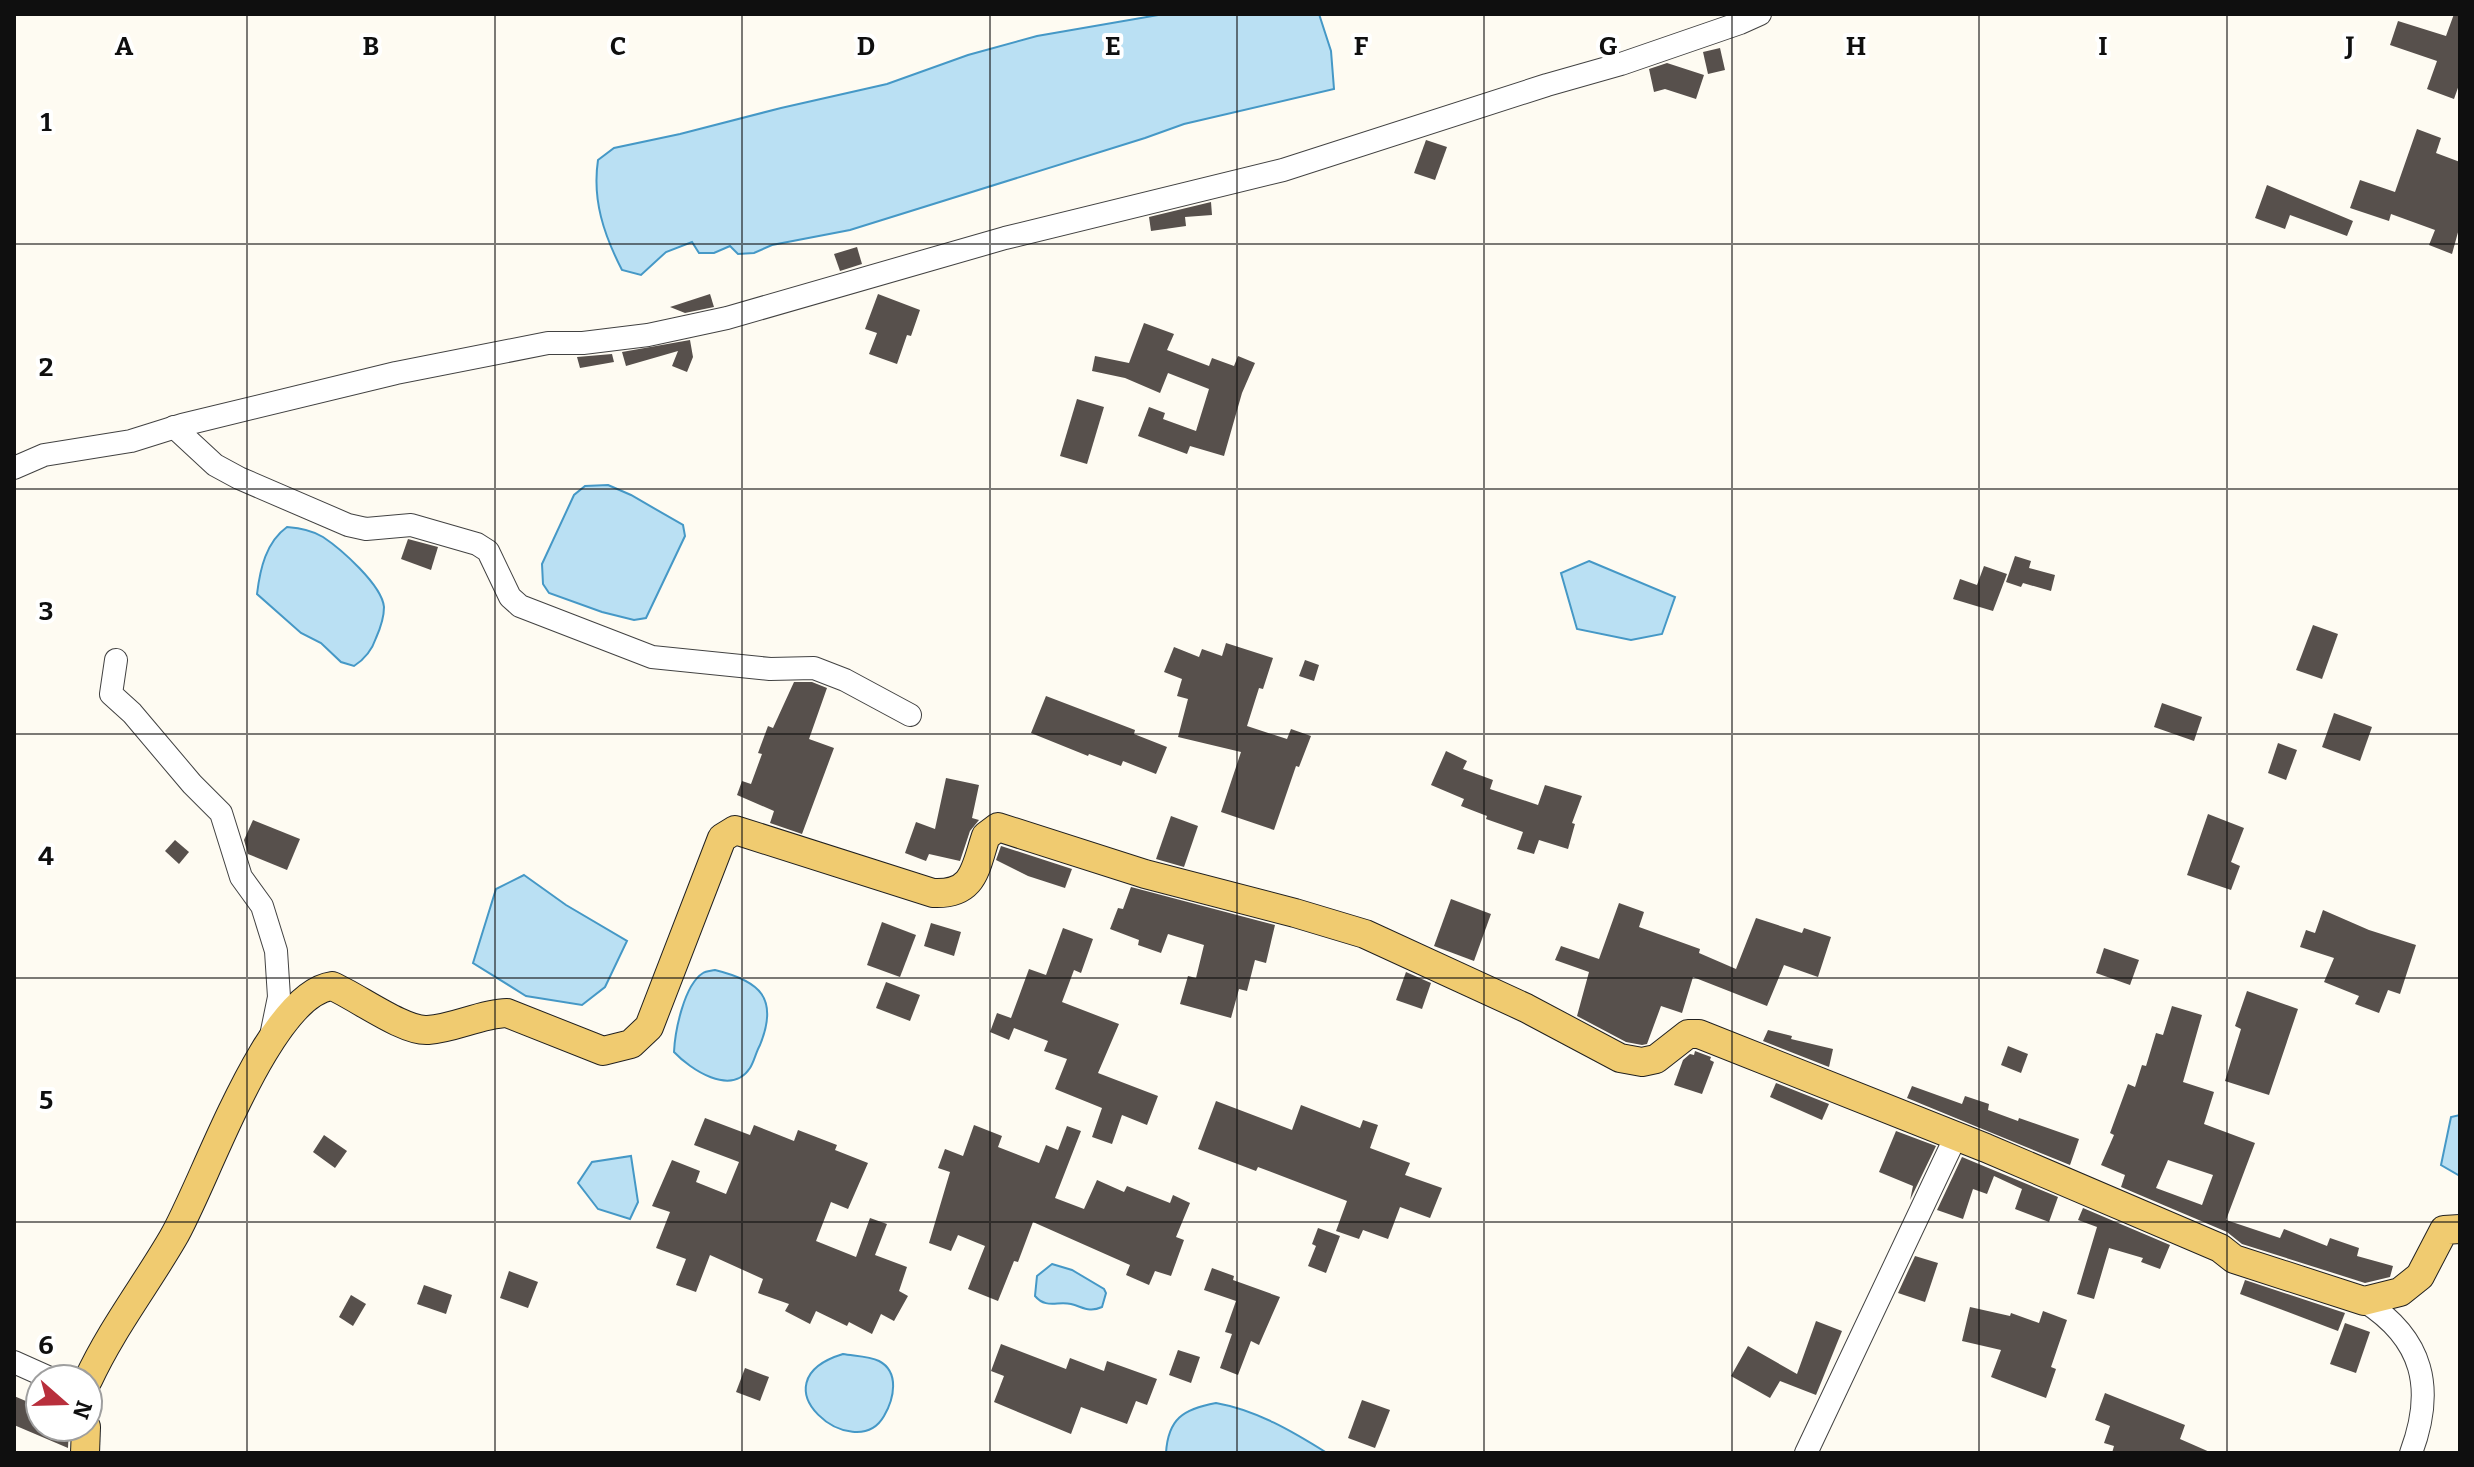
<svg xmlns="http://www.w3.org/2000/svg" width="2474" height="1467" viewBox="0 0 2474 1467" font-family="Bitter,serif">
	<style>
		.water { fill: #bae0f3; stroke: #4598c6; stroke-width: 2 }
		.building { fill: #57504c; fill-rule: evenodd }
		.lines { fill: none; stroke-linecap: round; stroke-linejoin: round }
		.minor-casing { stroke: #424242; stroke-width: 24 }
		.major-casing { stroke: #202020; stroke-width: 30 }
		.minor { stroke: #fff; stroke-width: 22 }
		.major { stroke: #f0cb70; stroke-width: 28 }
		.grid { fill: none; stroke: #0f0f0f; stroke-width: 2; stroke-opacity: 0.55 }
		.grid-label { font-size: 26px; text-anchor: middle; font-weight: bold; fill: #0f0f0f; stroke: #fff; stroke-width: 8; stroke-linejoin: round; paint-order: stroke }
	</style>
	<rect width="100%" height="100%" fill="#fefbf2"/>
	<g class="water">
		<path d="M1164 14H1319L1331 51 1334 89 1184 124 1145 138 850 230 772 245 754 253 738 254 730 246 714 253H699L692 242 666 252 641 275 622 270C604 235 592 200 598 160L614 148 680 134 781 108 887 84 968 55 1037 36Z"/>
		<polygon points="608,485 631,495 683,525 685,536 646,618 634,620 602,612 549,593 543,584 542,564 574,495 585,486"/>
		<path d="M287 527C300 528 312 530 323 537 341 549 382 585 384 607 384 617 380 629 376 638 372 650 365 659 354 666L341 662 321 643 301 633 257 594C260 569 266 542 287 527Z"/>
		<polygon points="1589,561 1675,597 1662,634 1631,640 1577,629 1561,573"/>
		<polygon points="524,875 566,905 627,941 605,987 582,1005 526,996 473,963 496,889"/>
		<path d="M715 970C760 981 779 998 760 1045 756 1052 754 1062 750 1068 731 1097 690 1069 674 1052 675 1031 684 985 703 973 706 971 711 971 715 970Z"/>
		<polygon points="2460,1115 2460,1176 2441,1165 2451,1117"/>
		<polygon points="631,1156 638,1202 630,1219 598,1209 578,1183 592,1162"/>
		<path d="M1052 1264 1072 1270 1104 1289 1106 1293 1102 1307C1089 1313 1083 1307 1071 1304 1057 1301 1046 1309 1035 1296L1037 1276Z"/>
		<path d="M843 1354C854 1356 869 1356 879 1361 900 1372 894 1399 884 1416 855 1467 751 1382 843 1354Z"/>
		<path d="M1216 1403C1256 1410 1292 1431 1327 1453H1166C1168 1419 1183 1409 1216 1403Z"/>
	</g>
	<g class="building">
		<polygon points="2454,14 2460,14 2460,82 2454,99 2427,89 2437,61 2390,45 2398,21 2446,36"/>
		<polygon points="1720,48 1725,70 1708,74 1703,52"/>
		<polygon points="1667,63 1704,75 1696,99 1665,89 1654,92 1649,69"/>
		<polygon points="2417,129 2441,138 2436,153 2460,162 2460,225 2452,254 2429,245 2435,230 2391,214 2389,221 2350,208 2360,180 2395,192"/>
		<polygon points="1426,140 1447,147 1435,180 1414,173"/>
		<polygon points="2267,185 2353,221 2347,236 2290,215 2285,229 2255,218"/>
		<polygon points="1211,202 1212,215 1185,217 1186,226 1151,231 1149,217"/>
		<polygon points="857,247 862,264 840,271 834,254"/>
		<polygon points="710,294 714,307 685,313 670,307"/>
		<polygon points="878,294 920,310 911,336 907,335 897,364 869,354 877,333 865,329"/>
		<polygon points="1144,323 1174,334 1167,350 1209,366 1212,358 1234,366 1238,356 1255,363 1242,393 1224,456 1190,446 1187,454 1138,436 1149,407 1165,413 1163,419 1196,431 1209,389 1168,373 1160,393 1125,378 1092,371 1095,356 1129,363"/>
		<polygon points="690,340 693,357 687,372 672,366 678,351 626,366 622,352"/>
		<polygon points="612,354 614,362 580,368 577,357"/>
		<polygon points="1077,399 1104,407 1087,464 1060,456"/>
		<polygon points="408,539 438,547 431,570 401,559"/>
		<polygon points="2015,556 2031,561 2029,568 2055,575 2051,591 2023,583 2021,587 2006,582"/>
		<polygon points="1984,566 2007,574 1993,611 1953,599 1960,579 1977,585"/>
		<polygon points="2313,625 2338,634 2322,679 2296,670"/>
		<polygon points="1226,643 1273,658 1263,689 1259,688 1247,726 1287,739 1291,729 1311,736 1299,767 1296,766 1274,830 1221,812 1241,752 1178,737 1188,699 1177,696 1182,679 1164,672 1174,647 1199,657 1202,649 1222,656"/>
		<polygon points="1305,660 1319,665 1314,681 1299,676"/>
		<polygon points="794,682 812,682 827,688 809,739 834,748 802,834 770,823 774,811 737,795 742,781 751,784 762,754 758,753 768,726 773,728"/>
		<polygon points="1046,696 1135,730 1134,734 1167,747 1156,774 1123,761 1121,766 1089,754 1088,756 1031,733"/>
		<polygon points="2162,703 2202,717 2194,741 2154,727"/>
		<polygon points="2334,713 2372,727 2360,761 2322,747"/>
		<polygon points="2278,743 2297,750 2286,780 2268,773"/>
		<polygon points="1446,751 1467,761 1463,769 1493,780 1490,789 1538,805 1545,785 1582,796 1572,823 1575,824 1568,849 1539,840 1534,854 1517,849 1523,832 1486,819 1487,816 1461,806 1464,799 1431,785"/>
		<polygon points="946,778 979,785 972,818 979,820 970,831 960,861 929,854 926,861 905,853 916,822 935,829"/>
		<polygon points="2208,814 2244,828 2231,862 2240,866 2231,890 2187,875"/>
		<polygon points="1171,816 1198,826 1184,867 1156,859"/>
		<polygon points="253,820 300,839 287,870 248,854 244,840"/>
		<polygon points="175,840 189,852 179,864 165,851"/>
		<polygon points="1001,846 1072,869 1065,888 1028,876 996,860"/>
		<polygon points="1131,887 1275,925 1266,963 1255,960 1247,991 1239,989 1231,1018 1180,1004 1188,976 1196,978 1204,945 1168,934 1161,953 1138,945 1139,940 1110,929 1118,908 1123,909"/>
		<polygon points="1451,899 1491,914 1474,961 1434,946"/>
		<polygon points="1619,903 1644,912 1639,927 1700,949 1699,953 1736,969 1756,918 1802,933 1804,928 1831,937 1818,977 1784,965 1767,1006 1693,977 1682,1013 1661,1006 1647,1044 1642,1045 1626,1042 1577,1016 1589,972 1555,960 1561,946 1599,959"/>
		<polygon points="2323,910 2369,930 2416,945 2400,994 2388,990 2379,1013 2355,1004 2359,996 2324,982 2334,958 2300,947 2306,930 2315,933"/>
		<polygon points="882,922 916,935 900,977 867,965"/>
		<polygon points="931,923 961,932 954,956 924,946"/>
		<polygon points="1063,928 1093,939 1081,973 1074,970 1062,1002 1119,1024 1098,1073 1158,1096 1147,1125 1122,1115 1112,1144 1092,1137 1102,1108 1055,1089 1067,1059 1044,1051 1048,1041 1014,1028 1009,1040 990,1032 997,1013 1011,1018 1029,969 1046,975"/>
		<polygon points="2104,948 2139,960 2130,985 2096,973"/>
		<polygon points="1406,972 1431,983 1422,1009 1396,1000"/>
		<polygon points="886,982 920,995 910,1021 876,1008"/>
		<polygon points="2247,991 2298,1009 2269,1095 2225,1081 2241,1029 2235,1026"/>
		<path d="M2172 1006 2202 1015 2183 1082 2214 1092 2204 1124 2255 1143 2226 1220 2280 1238 2284 1229 2327 1246 2330 1238 2359 1248 2357 1256 2393 1266 2390 1277 2365 1283 2242 1244 2227 1232 2121 1187 2125 1175 2101 1165 2114 1135 2110 1133 2128 1084 2135 1087 2142 1065 2146 1066 2156 1033 2163 1035ZM2168 1160 2213 1175 2202 1205 2156 1188Z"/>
		<polygon points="1768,1030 1792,1036 1791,1039 1833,1049 1829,1067 1763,1041"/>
		<polygon points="2008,1046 2028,1054 2021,1073 2001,1065"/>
		<polygon points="1695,1051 1711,1057 1710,1060 1714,1062 1702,1094 1674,1085 1683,1060 1690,1054 1694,1055"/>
		<polygon points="1776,1083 1829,1104 1822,1120 1770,1097"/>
		<polygon points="1912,1086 1962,1104 1965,1096 1989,1104 1988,1110 2018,1121 2019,1118 2079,1139 2070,1165 1907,1098"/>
		<polygon points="1216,1101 1292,1130 1301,1105 1360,1128 1363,1120 1378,1125 1370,1148 1410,1163 1405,1175 1442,1188 1430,1218 1400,1207 1388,1239 1363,1230 1359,1239 1336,1231 1347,1201 1258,1167 1256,1171 1198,1149"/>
		<polygon points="705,1118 750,1135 754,1125 794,1141 798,1130 837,1145 835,1150 868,1163 848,1209 831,1202 816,1241 856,1257 870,1218 887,1224 875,1255 907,1267 899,1291 908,1296 894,1321 881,1314 872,1334 849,1322 847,1326 816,1311 810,1324 785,1311 789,1304 758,1293 763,1279 710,1255 696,1292 676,1285 686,1259 656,1248 670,1212 652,1206 672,1160 700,1171 696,1182 726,1194 739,1162 694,1145"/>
		<polygon points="974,1125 1002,1136 998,1147 1039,1163 1046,1145 1058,1150 1067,1126 1081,1131 1055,1198 1084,1209 1097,1180 1124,1192 1127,1186 1170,1203 1173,1195 1190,1203 1176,1237 1184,1240 1171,1276 1155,1271 1149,1285 1126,1275 1130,1265 1033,1222 1018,1262 1014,1261 998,1301 968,1289 985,1246 958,1235 951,1251 929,1243 950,1172 938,1168 945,1149 963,1156"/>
		<polygon points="1896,1131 1936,1146 1910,1200 1913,1186 1879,1172"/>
		<polygon points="324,1135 347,1151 335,1168 313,1152"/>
		<polygon points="1962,1157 2058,1197 2049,1222 2015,1209 2022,1189 1994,1176 1987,1194 1973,1189 1963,1219 1937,1210"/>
		<polygon points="2083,1208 2170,1245 2160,1269 2141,1262 2143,1258 2109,1248 2094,1299 2077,1294 2097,1227 2078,1220"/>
		<polygon points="1318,1228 1340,1236 1326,1273 1308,1266 1316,1246 1312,1244"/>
		<polygon points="1915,1256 1938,1263 1925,1302 1898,1293"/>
		<polygon points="1212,1268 1234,1276 1233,1280 1280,1297 1259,1345 1251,1341 1238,1375 1220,1368 1232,1334 1225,1332 1236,1301 1204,1290"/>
		<polygon points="509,1271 538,1282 528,1308 500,1298"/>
		<polygon points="2245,1280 2345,1313 2338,1331 2240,1294"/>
		<polygon points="424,1285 452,1295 446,1314 417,1304"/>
		<polygon points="351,1295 366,1304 353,1326 339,1317"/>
		<polygon points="1970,1307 2010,1316 2011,1313 2039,1323 2043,1311 2067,1320 2051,1367 2056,1369 2046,1398 1991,1377 2001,1350 1962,1341"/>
		<polygon points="1816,1321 1842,1331 1816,1395 1780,1381 1770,1398 1731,1376 1748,1346 1797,1374"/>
		<polygon points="2345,1323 2370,1332 2356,1373 2330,1364"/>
		<polygon points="1001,1344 1066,1369 1070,1358 1104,1371 1107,1361 1157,1379 1147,1405 1136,1401 1127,1424 1081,1407 1071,1434 994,1402 1004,1376 991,1371"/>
		<polygon points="1178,1350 1200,1357 1191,1383 1169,1375"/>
		<polygon points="745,1368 769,1377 760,1401 736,1392"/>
		<polygon points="2105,1393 2185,1425 2180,1439 2212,1453 2112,1453 2114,1446 2104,1443 2110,1426 2095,1420"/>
		<polygon points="14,1396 40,1407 40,1427 69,1427 68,1448 14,1425"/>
		<polygon points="1362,1400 1390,1410 1375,1448 1348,1438"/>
	</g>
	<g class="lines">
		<g class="minor-casing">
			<g id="minor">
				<polyline points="174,427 215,465 239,478 348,525 366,529 411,525 477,544 488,551 510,597 520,606 652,657 770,669 814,668 845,680 910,715"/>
				<polyline points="14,468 44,455 131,441 182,425 396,373 548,343 583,343 648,335 727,318 1005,238 1283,170 1547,85 1621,64 1740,23 1760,14"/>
				<polyline points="116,660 111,694 132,713 192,784 221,813 241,877 262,906 276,951 279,997 271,1036"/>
				<path d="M2364 1301C2424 1339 2435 1389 2411 1453"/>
				<polyline points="14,1362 52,1379"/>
				<polyline points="1806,1453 1956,1136"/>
			</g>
		</g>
		<g class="major-casing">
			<g id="major">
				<path d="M88 1380C111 1330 145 1286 173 1238 205 1184 267 995 332 986 356 996 404 1032 428 1030 455 1028 480 1014 507 1013L603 1051 631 1044 649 1027 722 838 735 830 933 893C975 895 975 868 986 836L998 827 1145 874 1295 913 1365 934 1526 1008 1620 1058 1642 1062 1656 1059 1688 1034H1699L1986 1148 2220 1248 2234 1259 2364 1301 2400 1292 2420 1276 2444 1230 2460 1229"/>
				<polyline points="85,1453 86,1427"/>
			</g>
		</g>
		<use href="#minor" class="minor"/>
		<use href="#major" class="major"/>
	</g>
	<path class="grid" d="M247 14V1453M495 14V1453M742 14V1453M990 14V1453M1237 14V1453M1484 14V1453M1732 14V1453M1979 14V1453M2227 14V1453M14 244H2460M14 489H2460M14 734H2460M14 978H2460M14 1222H2460"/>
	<g class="grid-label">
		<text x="124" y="55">A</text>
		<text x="371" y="55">B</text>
		<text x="618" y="55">C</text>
		<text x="866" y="55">D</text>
		<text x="1113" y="55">E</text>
		<text x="1361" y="55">F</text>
		<text x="1608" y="55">G</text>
		<text x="1856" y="55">H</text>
		<text x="2103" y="55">I</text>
		<text x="2350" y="55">J</text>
		<text x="46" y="131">1</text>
		<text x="46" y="376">2</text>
		<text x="46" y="620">3</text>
		<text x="46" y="865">4</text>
		<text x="46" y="1109">5</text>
		<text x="46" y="1354">6</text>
	</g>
	<rect width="2474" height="1467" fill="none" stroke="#0f0f0f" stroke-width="32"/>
	<g transform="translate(64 1403) rotate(110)"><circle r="38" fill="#ffffff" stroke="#9f9f9f" stroke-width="2"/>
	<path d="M0-6L14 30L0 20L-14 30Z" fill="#b82f3c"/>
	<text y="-12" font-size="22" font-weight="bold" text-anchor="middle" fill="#0f0f0f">N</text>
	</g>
</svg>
